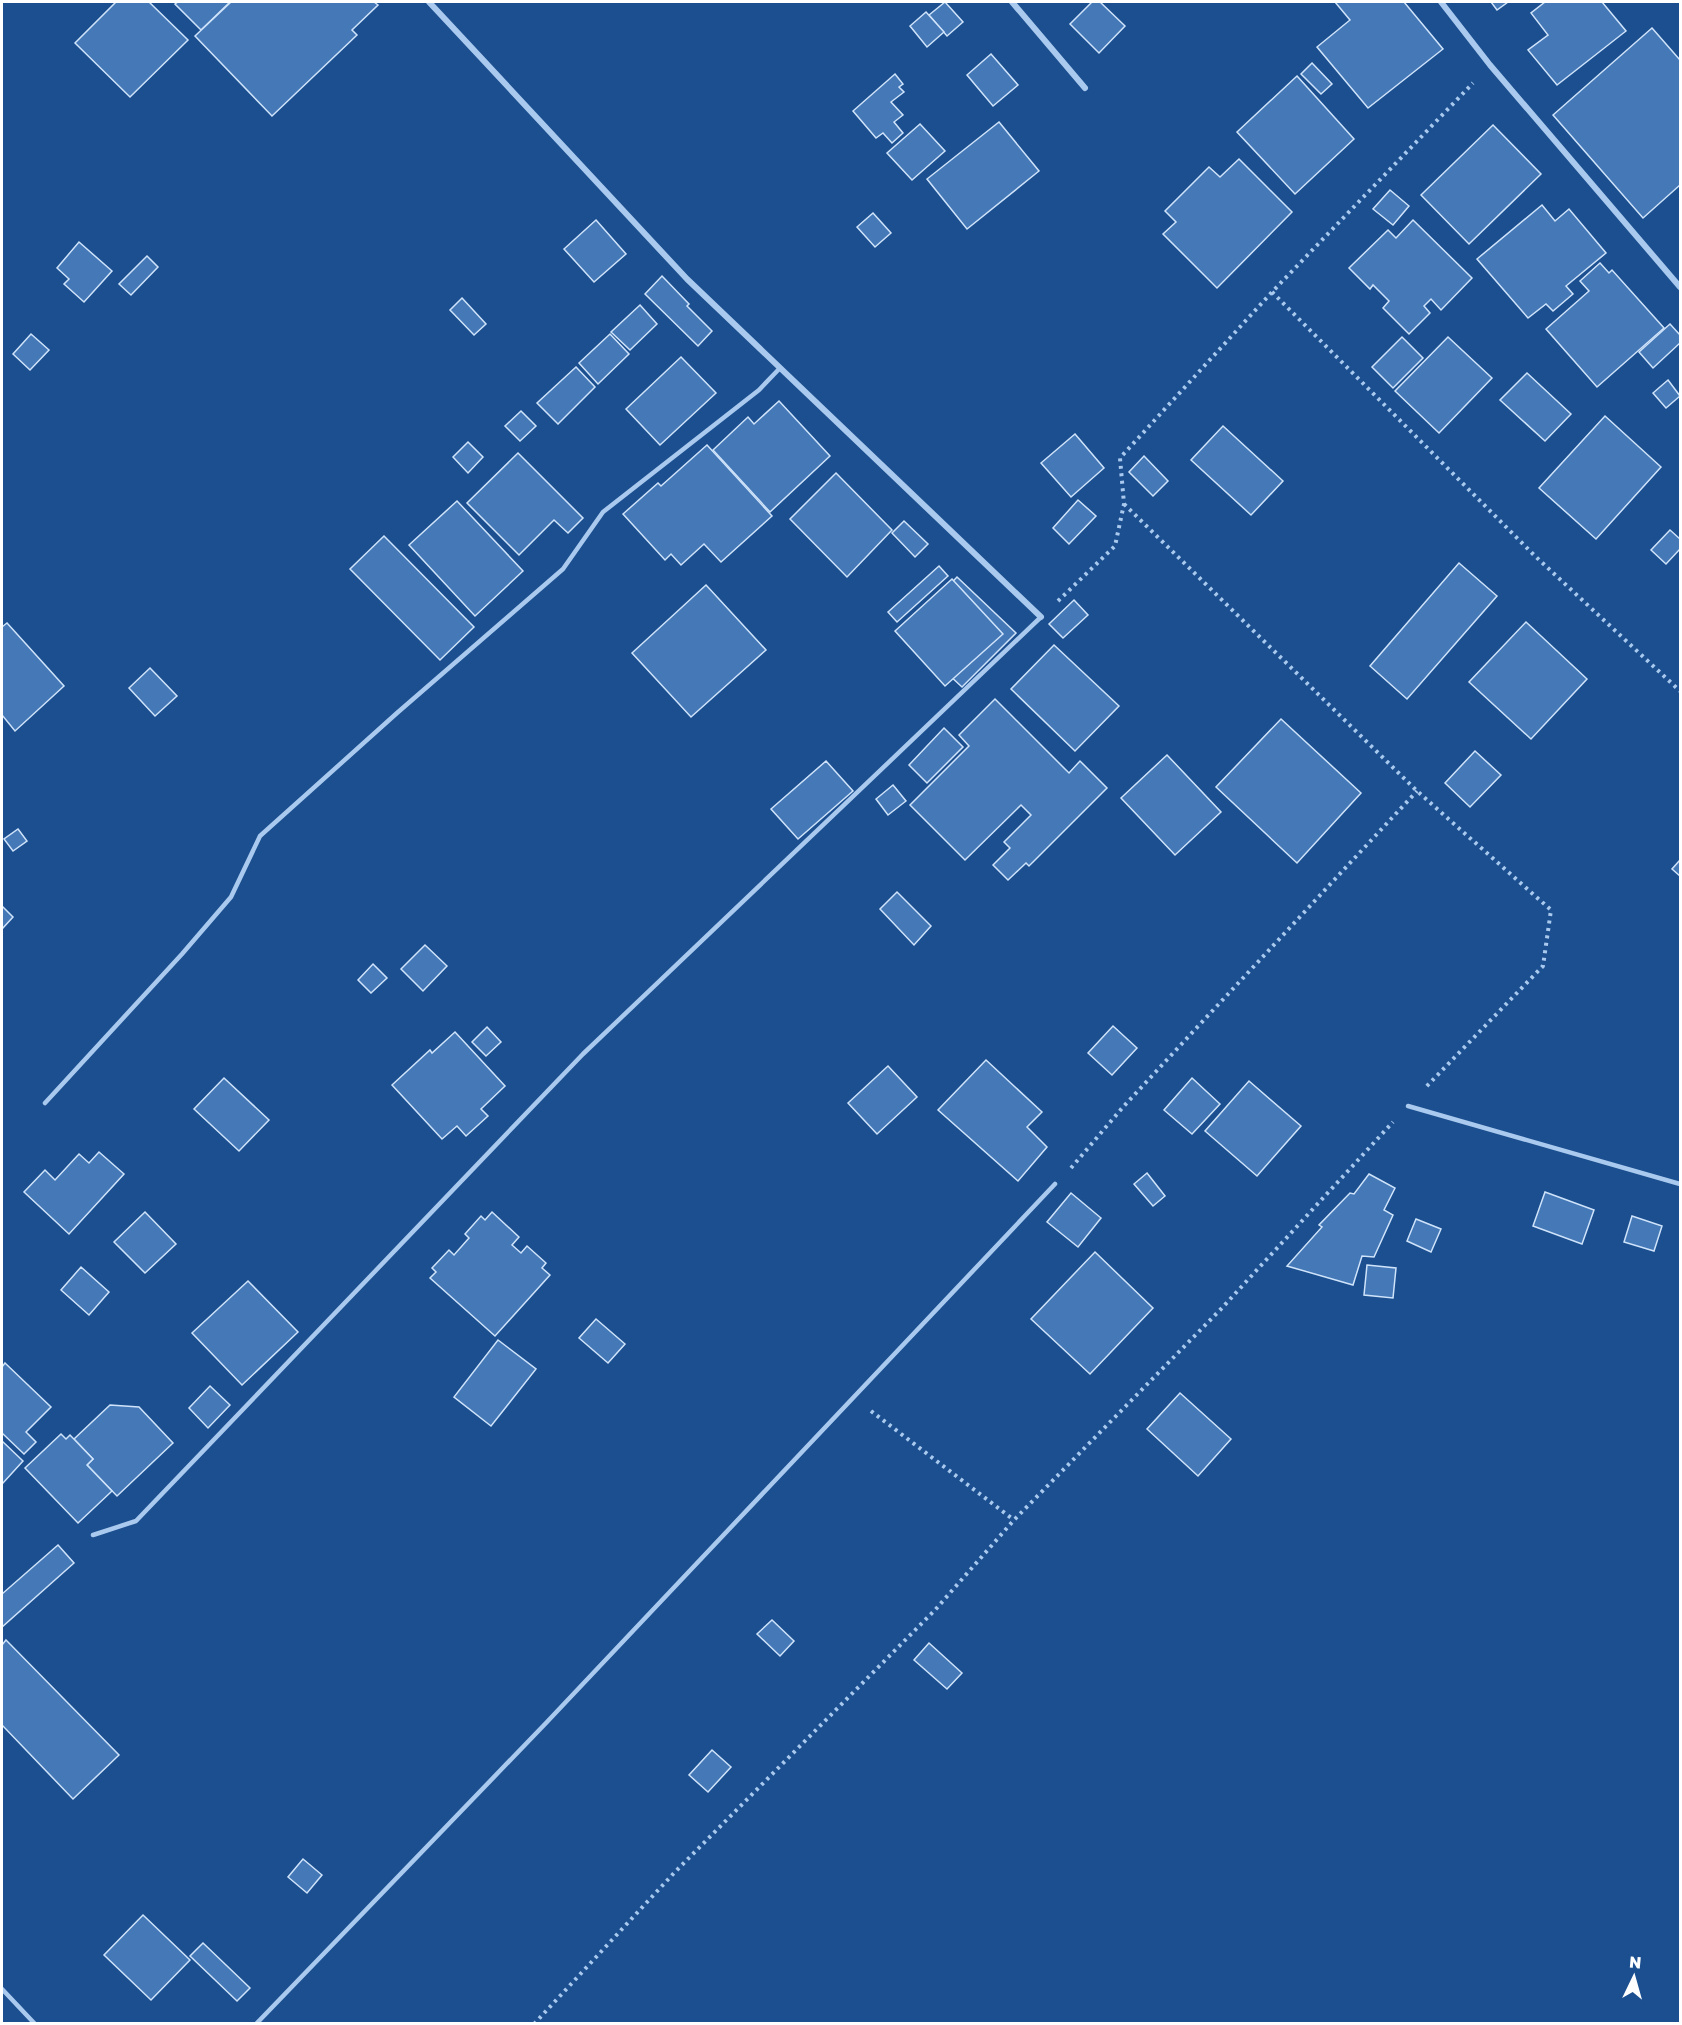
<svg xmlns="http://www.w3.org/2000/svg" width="1682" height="2025" viewBox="0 0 1682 2025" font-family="'Golos Text',sans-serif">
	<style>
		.building { fill: #4478b7; stroke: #cfe3fa; stroke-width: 1.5 }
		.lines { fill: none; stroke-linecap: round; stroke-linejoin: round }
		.path { stroke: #a9c9ee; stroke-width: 4; stroke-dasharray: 3 4.5; stroke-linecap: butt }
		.service { stroke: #a9c9ee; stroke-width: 4.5 }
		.minor { stroke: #a9c9ee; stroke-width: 6 }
	</style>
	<rect width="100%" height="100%" fill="#1b4f8f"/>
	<g class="building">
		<polygon points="116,2 149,2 188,40 130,97 75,43"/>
		<polygon points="178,2 230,2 201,30 175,4"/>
		<polygon points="231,2 374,2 378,5 352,30 357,35 272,116 195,36"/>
		<polygon points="945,2 963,22 947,36 929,15"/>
		<polygon points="1092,2 1100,2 1125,26 1099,53 1070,24"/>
		<polygon points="1335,2 1404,2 1443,49 1368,108 1317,47 1350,20"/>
		<polygon points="1491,2 1508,2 1497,10"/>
		<polygon points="1545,2 1602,2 1626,31 1557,85 1528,50 1548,35 1531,13"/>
		<polygon points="926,12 944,32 927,47 910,26"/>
		<polygon points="1652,28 1680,60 1680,185 1643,218 1553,115"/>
		<polygon points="991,54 1018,85 993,106 967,75"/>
		<polygon points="1312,63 1332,84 1321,94 1301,74"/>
		<polygon points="895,74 903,84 899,87 904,92 891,102 903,115 894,122 903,133 892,143 883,133 876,138 853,111"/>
		<polygon points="1297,76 1354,139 1295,194 1237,132"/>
		<polygon points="999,122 1039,171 967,229 927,179"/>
		<polygon points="920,124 945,151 912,180 887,153"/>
		<polygon points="1493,125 1541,174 1469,244 1421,195"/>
		<polygon points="1239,159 1292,212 1217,288 1163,234 1176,222 1165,211 1209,167 1220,177"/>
		<polygon points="1390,190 1409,206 1393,225 1373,209"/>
		<polygon points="1542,205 1555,221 1569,209 1606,253 1566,286 1573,294 1553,311 1546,304 1528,318 1477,259"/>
		<polygon points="873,213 891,233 875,247 857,227"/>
		<polygon points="596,220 626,254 594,282 564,249"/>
		<polygon points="1413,220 1472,278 1441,310 1431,299 1424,306 1430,313 1409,334 1383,308 1389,301 1373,285 1370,289 1349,268 1388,230 1396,238"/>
		<polygon points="79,242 112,271 84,302 64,284 69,279 57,268"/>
		<polygon points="147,256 158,267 131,295 119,284"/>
		<polygon points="1600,263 1609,273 1612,270 1664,328 1597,387 1546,329 1589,291 1580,281"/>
		<polygon points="662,276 689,304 687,306 712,331 698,346 645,294"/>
		<polygon points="462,298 486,324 474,335 450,310"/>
		<polygon points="640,305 657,324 630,350 611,332"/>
		<polygon points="1670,324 1680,335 1680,343 1653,368 1639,352"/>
		<polygon points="31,334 49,350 30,370 13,354"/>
		<polygon points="610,334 629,354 598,384 579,363"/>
		<polygon points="1402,337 1423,358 1393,388 1372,367"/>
		<polygon points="1448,337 1492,378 1439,433 1395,391"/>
		<polygon points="681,357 716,393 660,445 626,409"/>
		<polygon points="576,367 595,387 558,424 537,403"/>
		<polygon points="1527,373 1571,414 1545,441 1500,400"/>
		<polygon points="1668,380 1680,396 1666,408 1653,393"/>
		<polygon points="779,401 830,456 770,512 713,450 748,417 754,424"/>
		<polygon points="521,411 536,426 520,441 505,426"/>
		<polygon points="1605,416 1661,467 1596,539 1539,488"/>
		<polygon points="1223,426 1283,481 1251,515 1191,460"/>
		<polygon points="1075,434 1104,468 1071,497 1041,463"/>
		<polygon points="468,442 483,457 468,473 453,457"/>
		<polygon points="707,445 772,516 721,562 704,544 681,565 671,554 665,560 623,514 658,483 661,486"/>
		<polygon points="518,453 583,518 568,533 554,520 519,555 467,503"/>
		<polygon points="1144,456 1168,481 1153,496 1129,472"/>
		<polygon points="836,473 892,530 847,577 790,519"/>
		<polygon points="1078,500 1096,516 1069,544 1053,528"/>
		<polygon points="457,501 523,571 475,616 409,545"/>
		<polygon points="904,521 928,544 915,557 892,533"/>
		<polygon points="1670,530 1680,539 1680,549 1666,564 1651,550"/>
		<polygon points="384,536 474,627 440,660 350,569"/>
		<polygon points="1459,563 1497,596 1407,699 1370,666"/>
		<polygon points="939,566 948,576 897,622 888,612"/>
		<polygon points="957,577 1016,633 962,687 904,633"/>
		<polygon points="952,579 1003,634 945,686 895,631"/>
		<polygon points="706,585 766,650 691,717 632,653"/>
		<polygon points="1074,600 1088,615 1063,638 1049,624"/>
		<polygon points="1526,622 1587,679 1531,739 1469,682"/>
		<polygon points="7,623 64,686 15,731 2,715 2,627"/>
		<polygon points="1054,645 1119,706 1075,751 1011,689"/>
		<polygon points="150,668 177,696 155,716 129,688"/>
		<polygon points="995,699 1069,773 1080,761 1107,788 1029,866 1026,863 1008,880 993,865 1010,848 1004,842 1031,815 1021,805 965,860 910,805 969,746 959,735"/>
		<polygon points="1281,719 1361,793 1297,863 1216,787"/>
		<polygon points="944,728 963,747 927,783 909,765"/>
		<polygon points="1475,751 1501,775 1470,807 1445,783"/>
		<polygon points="1167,755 1221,812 1175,855 1121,798"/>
		<polygon points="826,761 853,791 798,839 771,809"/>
		<polygon points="893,785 906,801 888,815 876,799"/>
		<polygon points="18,829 27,841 13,851 4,839"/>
		<polygon points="1680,860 1680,876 1672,869"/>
		<polygon points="897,892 931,926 914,945 880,909"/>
		<polygon points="2,906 13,917 2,929"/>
		<polygon points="425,945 447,966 423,991 401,969"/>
		<polygon points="373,964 387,978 371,993 358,980"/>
		<polygon points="1113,1026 1137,1048 1112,1075 1088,1053"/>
		<polygon points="487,1027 501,1042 486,1056 472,1042"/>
		<polygon points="455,1032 505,1086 481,1109 488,1116 466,1136 457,1126 442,1139 392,1085 430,1050 432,1053"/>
		<polygon points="986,1060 1042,1112 1027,1127 1047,1147 1018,1181 938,1110"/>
		<polygon points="888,1066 917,1097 877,1134 848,1103"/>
		<polygon points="224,1078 269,1120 239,1151 194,1109"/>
		<polygon points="1192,1078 1220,1104 1192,1134 1164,1110"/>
		<polygon points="1249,1081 1301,1126 1257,1176 1205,1131"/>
		<polygon points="99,1152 124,1174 69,1234 24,1192 45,1170 55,1180 79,1154 89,1163"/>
		<polygon points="1147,1173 1165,1196 1153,1206 1134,1184"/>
		<polygon points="1369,1174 1395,1188 1384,1210 1393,1215 1374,1257 1362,1256 1353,1285 1287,1266 1322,1227 1319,1225 1350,1193 1354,1194"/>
		<polygon points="1545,1192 1594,1210 1582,1244 1533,1226"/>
		<polygon points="1071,1193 1101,1218 1078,1247 1047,1222"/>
		<polygon points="145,1212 176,1244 145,1273 114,1242"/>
		<polygon points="492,1212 519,1237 512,1245 521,1253 527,1246 546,1263 542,1268 550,1275 495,1336 430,1278 436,1272 432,1268 449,1250 454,1255 469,1238 465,1234 481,1216 485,1220"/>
		<polygon points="1632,1216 1662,1226 1654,1251 1624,1242"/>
		<polygon points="1416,1219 1441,1229 1431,1252 1407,1241"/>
		<polygon points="1095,1252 1153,1308 1090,1374 1031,1319"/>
		<polygon points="1367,1265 1396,1268 1393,1298 1364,1295"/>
		<polygon points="81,1267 109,1292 89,1315 61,1290"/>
		<polygon points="248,1281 298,1332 242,1385 192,1333"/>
		<polygon points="596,1319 625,1344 608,1363 579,1338"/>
		<polygon points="498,1340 536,1369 491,1426 454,1397"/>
		<polygon points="5,1363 51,1407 26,1432 36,1442 24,1454 2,1433 2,1367"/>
		<polygon points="210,1386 230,1405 208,1428 189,1408"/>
		<polygon points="1180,1393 1231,1439 1198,1476 1147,1429"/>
		<polygon points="110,1405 139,1407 173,1443 117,1496 87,1465 93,1459 74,1439"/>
		<polygon points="61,1434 66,1439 70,1435 93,1459 87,1465 112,1491 78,1523 25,1468"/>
		<polygon points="2,1441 23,1461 3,1483 2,1481"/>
		<polygon points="58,1545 74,1563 2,1627 2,1594"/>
		<polygon points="772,1620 794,1641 780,1656 757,1634"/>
		<polygon points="6,1640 119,1755 73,1799 2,1725 2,1645"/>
		<polygon points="929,1643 962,1673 947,1689 914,1660"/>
		<polygon points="712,1750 731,1767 708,1792 689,1775"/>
		<polygon points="303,1859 322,1875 307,1893 288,1877"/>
		<polygon points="143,1915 190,1960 151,2000 104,1955"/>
		<polygon points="203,1943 250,1988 237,2001 190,1956"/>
	</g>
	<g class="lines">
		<g class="path">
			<polyline points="1272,292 1535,556 1680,691"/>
			<polyline points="1124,504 1417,791 1551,910 1543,966 1425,1088"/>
			<polyline points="1058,601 1115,546 1124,504 1120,458 1272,292 1473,83"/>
			<polyline points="1071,1168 1123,1107 1417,791"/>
			<polyline points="871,1411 1014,1520"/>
			<polyline points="534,2024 674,1873 935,1610 1014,1520 1221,1309 1393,1122"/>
		</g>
		<g class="service">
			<polyline points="45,1103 182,954 231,897 260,836 397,713 563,569 603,512 759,390 780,368"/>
			<polyline points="1408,1106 1680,1184"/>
			<polyline points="93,1535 136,1521 583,1054 1041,617"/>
			<polyline points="2,1989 35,2024"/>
			<polyline points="256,2024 546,1723 1055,1184"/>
		</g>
		<g class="minor">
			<polyline points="429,2 687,279 1041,617"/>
			<polyline points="1012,2 1085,88"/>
			<polyline points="1441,2 1490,65 1680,287"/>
		</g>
	</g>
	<rect width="1682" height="2025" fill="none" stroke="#ffffff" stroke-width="6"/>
	<g transform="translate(1634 1977) rotate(5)" stroke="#1b4f8f" stroke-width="4.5" paint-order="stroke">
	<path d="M0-4.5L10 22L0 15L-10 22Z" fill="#ffffff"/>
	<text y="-9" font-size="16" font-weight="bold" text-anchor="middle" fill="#ffffff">N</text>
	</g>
</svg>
